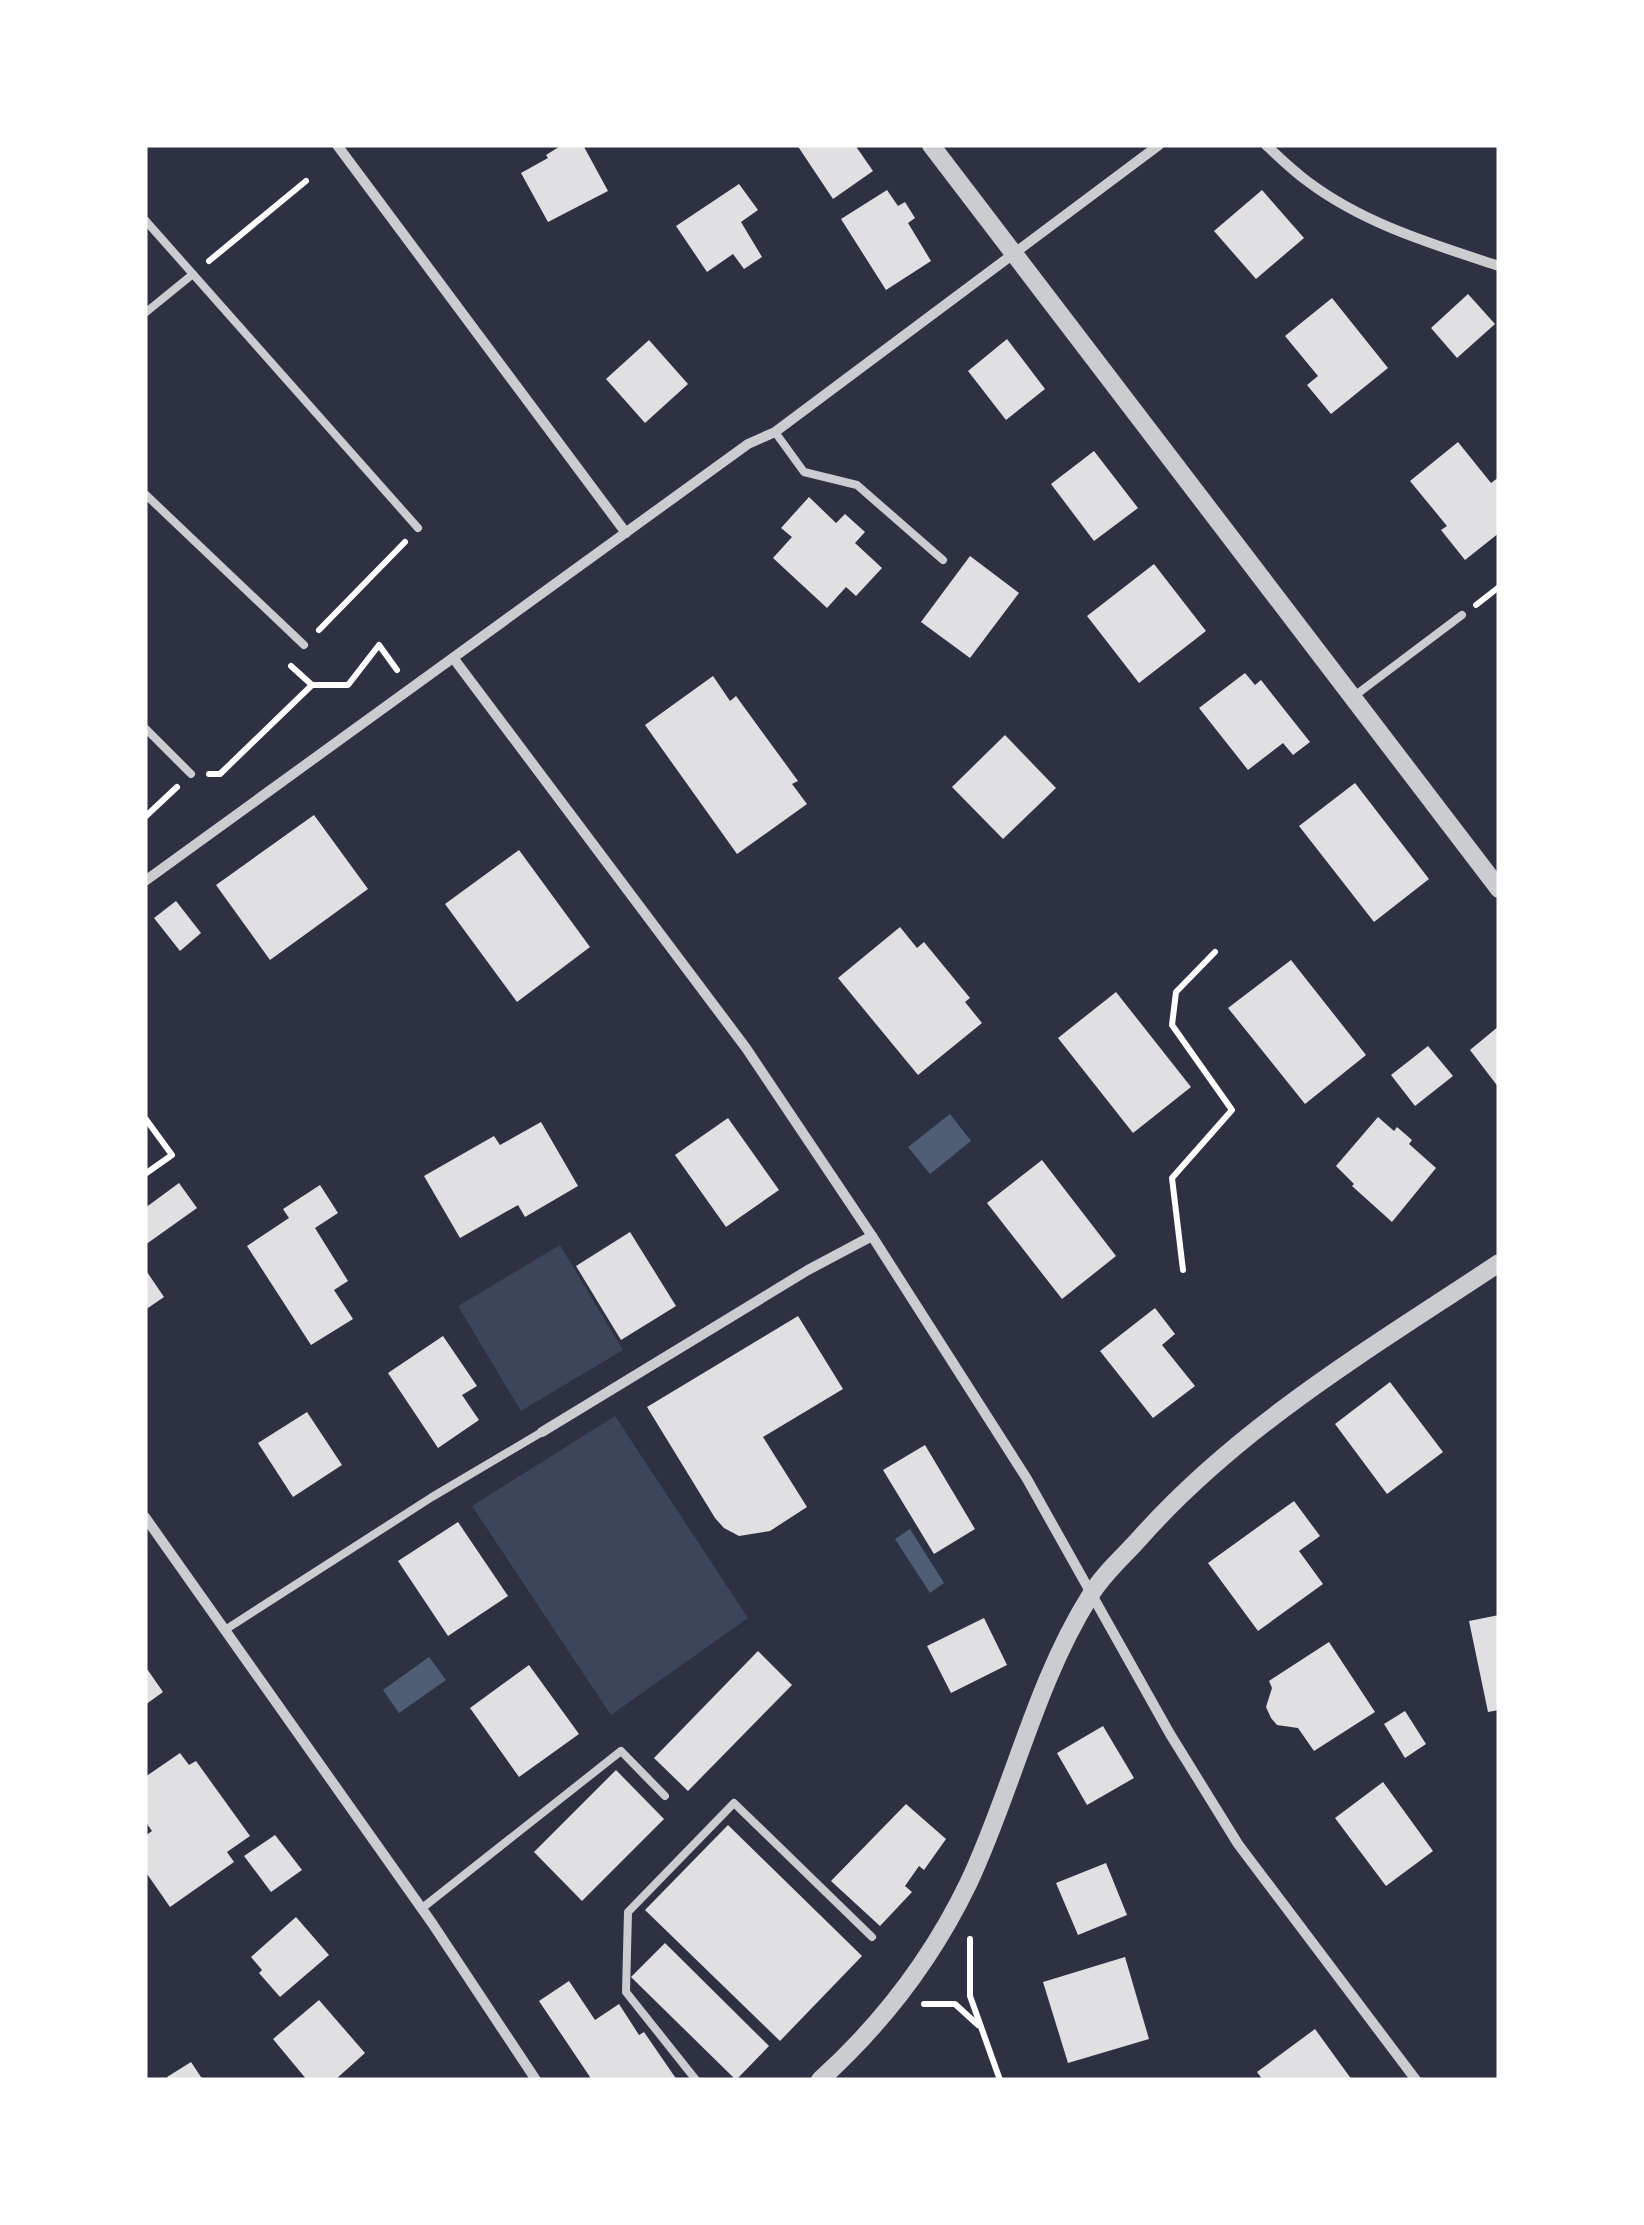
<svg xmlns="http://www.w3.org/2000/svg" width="1644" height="2225" viewBox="0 0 1644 2225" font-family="'PT Serif',serif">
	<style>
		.green { fill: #3c4559 }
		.water { fill: #4f5d75 }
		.building { fill: #e0e0e3 }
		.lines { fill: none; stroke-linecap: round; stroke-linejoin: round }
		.path { stroke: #fff; stroke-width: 6 }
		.service { stroke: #caccd0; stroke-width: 8 }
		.minor { stroke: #caccd0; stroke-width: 10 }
		.tertiary { stroke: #caccd0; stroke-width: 18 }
	</style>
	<rect width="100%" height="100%" fill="#2d3142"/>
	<g class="green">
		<polygon points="560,1245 623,1350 521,1411 458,1306"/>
		<polygon points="615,1416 748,1618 611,1715 472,1506"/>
	</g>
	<g class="water">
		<polygon points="950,1114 971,1141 930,1174 908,1147"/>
		<polygon points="910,1529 944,1583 930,1593 895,1539"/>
		<polygon points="429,1657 446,1680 399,1713 383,1690"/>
	</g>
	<g class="building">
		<polygon points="562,145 583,145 608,191 548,222 521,173 548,158 546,155"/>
		<polygon points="797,145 855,145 873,171 833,199"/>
		<polygon points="739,184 758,210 741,222 762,257 744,269 733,254 707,272 676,226"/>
		<polygon points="887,190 898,206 905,202 915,218 908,223 931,261 886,290 841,219"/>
		<polygon points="1262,190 1304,238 1256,279 1214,231"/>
		<polygon points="1468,294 1495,324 1457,358 1431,328"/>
		<polygon points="1332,298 1388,368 1331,414 1307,385 1318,376 1285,336"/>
		<polygon points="1007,339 1045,389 1006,420 968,371"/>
		<polygon points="649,340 688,384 645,423 606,379"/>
		<polygon points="1458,442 1491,483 1499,477 1499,533 1465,560 1441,530 1447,526 1410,481"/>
		<polygon points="1094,451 1138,508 1094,541 1051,484"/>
		<polygon points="809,497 836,523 845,514 865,532 855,543 882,568 856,596 846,587 827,608 773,558 792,537 781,528"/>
		<polygon points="970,556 1019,593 970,658 921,622"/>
		<polygon points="1154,564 1206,631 1139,683 1087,616"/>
		<polygon points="1245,673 1255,685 1261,680 1310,742 1293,755 1283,743 1248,770 1199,708"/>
		<polygon points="713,676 730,701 736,696 798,781 792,784 807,804 737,854 645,725"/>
		<polygon points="1005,735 1056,788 1003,839 952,787"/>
		<polygon points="1355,783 1429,879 1374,922 1299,826"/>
		<polygon points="314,815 368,889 270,960 216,885"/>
		<polygon points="519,850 590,947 517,1002 445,904"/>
		<polygon points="176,901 201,933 180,951 154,918"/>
		<polygon points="900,927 917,948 924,942 970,998 965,1002 982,1023 918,1075 838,978"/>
		<polygon points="1291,960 1366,1055 1305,1104 1228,1008"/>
		<polygon points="1116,992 1191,1087 1133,1133 1058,1038"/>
		<polygon points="1499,1026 1499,1088 1470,1050"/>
		<polygon points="1428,1046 1453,1076 1415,1106 1391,1075"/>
		<polygon points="1378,1117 1394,1131 1397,1127 1412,1140 1409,1144 1436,1168 1392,1222 1352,1186 1354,1184 1336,1166"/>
		<polygon points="728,1118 779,1190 726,1227 675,1155"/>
		<polygon points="541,1122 578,1186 525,1217 518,1205 460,1238 424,1176 494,1136 500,1145"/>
		<polygon points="1042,1160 1116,1256 1062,1299 987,1203"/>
		<polygon points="179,1183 197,1208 145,1245 145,1208"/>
		<polygon points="320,1185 338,1213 315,1228 348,1281 334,1290 353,1319 311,1345 247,1246 289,1218 283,1209"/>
		<polygon points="630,1232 676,1306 621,1340 576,1266"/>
		<polygon points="145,1269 164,1297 145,1310"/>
		<polygon points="1155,1308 1175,1334 1162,1345 1195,1386 1153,1418 1100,1351"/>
		<polygon points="798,1316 843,1389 763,1437 807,1507 770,1531 739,1536 724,1528 715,1518 647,1407"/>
		<polygon points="443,1336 477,1386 462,1395 479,1420 438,1448 388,1373"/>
		<polygon points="1390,1382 1443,1452 1387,1494 1335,1424"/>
		<polygon points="307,1412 342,1465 293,1497 258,1443"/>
		<polygon points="925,1445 975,1529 934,1554 883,1470"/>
		<polygon points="1294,1501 1320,1536 1299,1551 1323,1584 1258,1631 1208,1563"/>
		<polygon points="458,1522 508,1596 448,1636 398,1561"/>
		<polygon points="1499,1615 1499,1710 1488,1712 1469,1621"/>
		<polygon points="984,1618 1007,1665 951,1693 927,1646"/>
		<polygon points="1329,1642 1375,1712 1314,1751 1298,1728 1277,1725 1271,1718 1266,1707 1272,1688 1269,1681"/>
		<polygon points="758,1651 792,1685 688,1791 654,1758"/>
		<polygon points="529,1665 579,1734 519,1777 470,1708"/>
		<polygon points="145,1666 163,1692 145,1705"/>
		<polygon points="1405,1711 1426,1744 1405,1758 1384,1724"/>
		<polygon points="1103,1726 1134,1778 1087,1805 1057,1753"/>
		<polygon points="180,1753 189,1765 196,1761 250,1836 227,1852 234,1862 170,1907 145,1871 145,1836 152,1831 145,1821 145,1777"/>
		<polygon points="616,1770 664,1819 582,1901 534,1852"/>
		<polygon points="1383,1782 1433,1851 1386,1886 1335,1818"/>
		<polygon points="906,1804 946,1839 924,1870 919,1866 905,1886 912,1892 880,1926 831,1881"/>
		<polygon points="728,1825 862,1956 780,2041 645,1910"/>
		<polygon points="275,1835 302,1870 271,1892 244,1856"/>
		<polygon points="1106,1863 1127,1915 1078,1935 1056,1883"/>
		<polygon points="296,1917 329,1955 280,1997 259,1973 262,1970 251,1957"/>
		<polygon points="665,1943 769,2046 736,2080 631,1977"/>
		<polygon points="1125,1957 1149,2039 1068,2063 1043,1982"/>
		<polygon points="569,1981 595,2020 619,2004 639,2035 644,2032 677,2080 592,2080 539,2001"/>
		<polygon points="319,2000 365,2053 335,2080 307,2080 273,2039"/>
		<polygon points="1315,2029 1352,2080 1263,2080 1257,2072"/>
		<polygon points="191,2062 203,2080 169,2080 167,2077"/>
	</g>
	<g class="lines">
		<g class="path">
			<polyline points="209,261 306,181"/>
			<polyline points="1476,605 1499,587"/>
			<polyline points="319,630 405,542"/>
			<polyline points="312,685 348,685 379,645 397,670"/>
			<polyline points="209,774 220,774 312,685 291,666"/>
			<polyline points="145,817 177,787"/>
			<polyline points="145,1118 172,1155 145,1174"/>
			<polyline points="1183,1270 1172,1178 1232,1110 1172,1025 1176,992 1215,952"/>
			<polyline points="970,1939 970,1996 1000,2080"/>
			<polyline points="924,2004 955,2004 978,2025"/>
		</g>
		<g class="service">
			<polyline points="145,220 418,528"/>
			<polyline points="145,313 193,274"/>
			<polyline points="775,432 804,472 857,485 943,560"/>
			<polyline points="145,494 304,645"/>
			<polyline points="1353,697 1462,615"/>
			<polyline points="145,728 191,774"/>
			<polyline points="225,1630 432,1497 542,1432"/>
			<polyline points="421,1909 621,1751 665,1796"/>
			<polyline points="696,2080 626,1992 628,1912 734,1803 872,1937"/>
		</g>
		<g class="minor">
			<polyline points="337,145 626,533"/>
			<path d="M1266 145C1279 157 1292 170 1307 181 1364 224 1432 244 1499 266"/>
			<polyline points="454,659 746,1048 872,1236 1027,1479 1170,1734 1238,1844 1416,2080"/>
			<polyline points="145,881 748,444 775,432 1159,145"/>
			<polyline points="542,1432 808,1270 872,1236"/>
			<polyline points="145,1517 432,1923 536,2080"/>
		</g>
		<g class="tertiary">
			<polyline points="931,145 1499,889"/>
			<path d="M820 2080C882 2024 933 1957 969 1882 1013 1788 1035 1684 1090 1596 1102 1575 1123 1557 1139 1539 1241 1424 1373 1347 1499 1263"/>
		</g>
	</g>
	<rect width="1644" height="2225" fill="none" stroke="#ffffff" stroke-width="295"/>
</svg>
